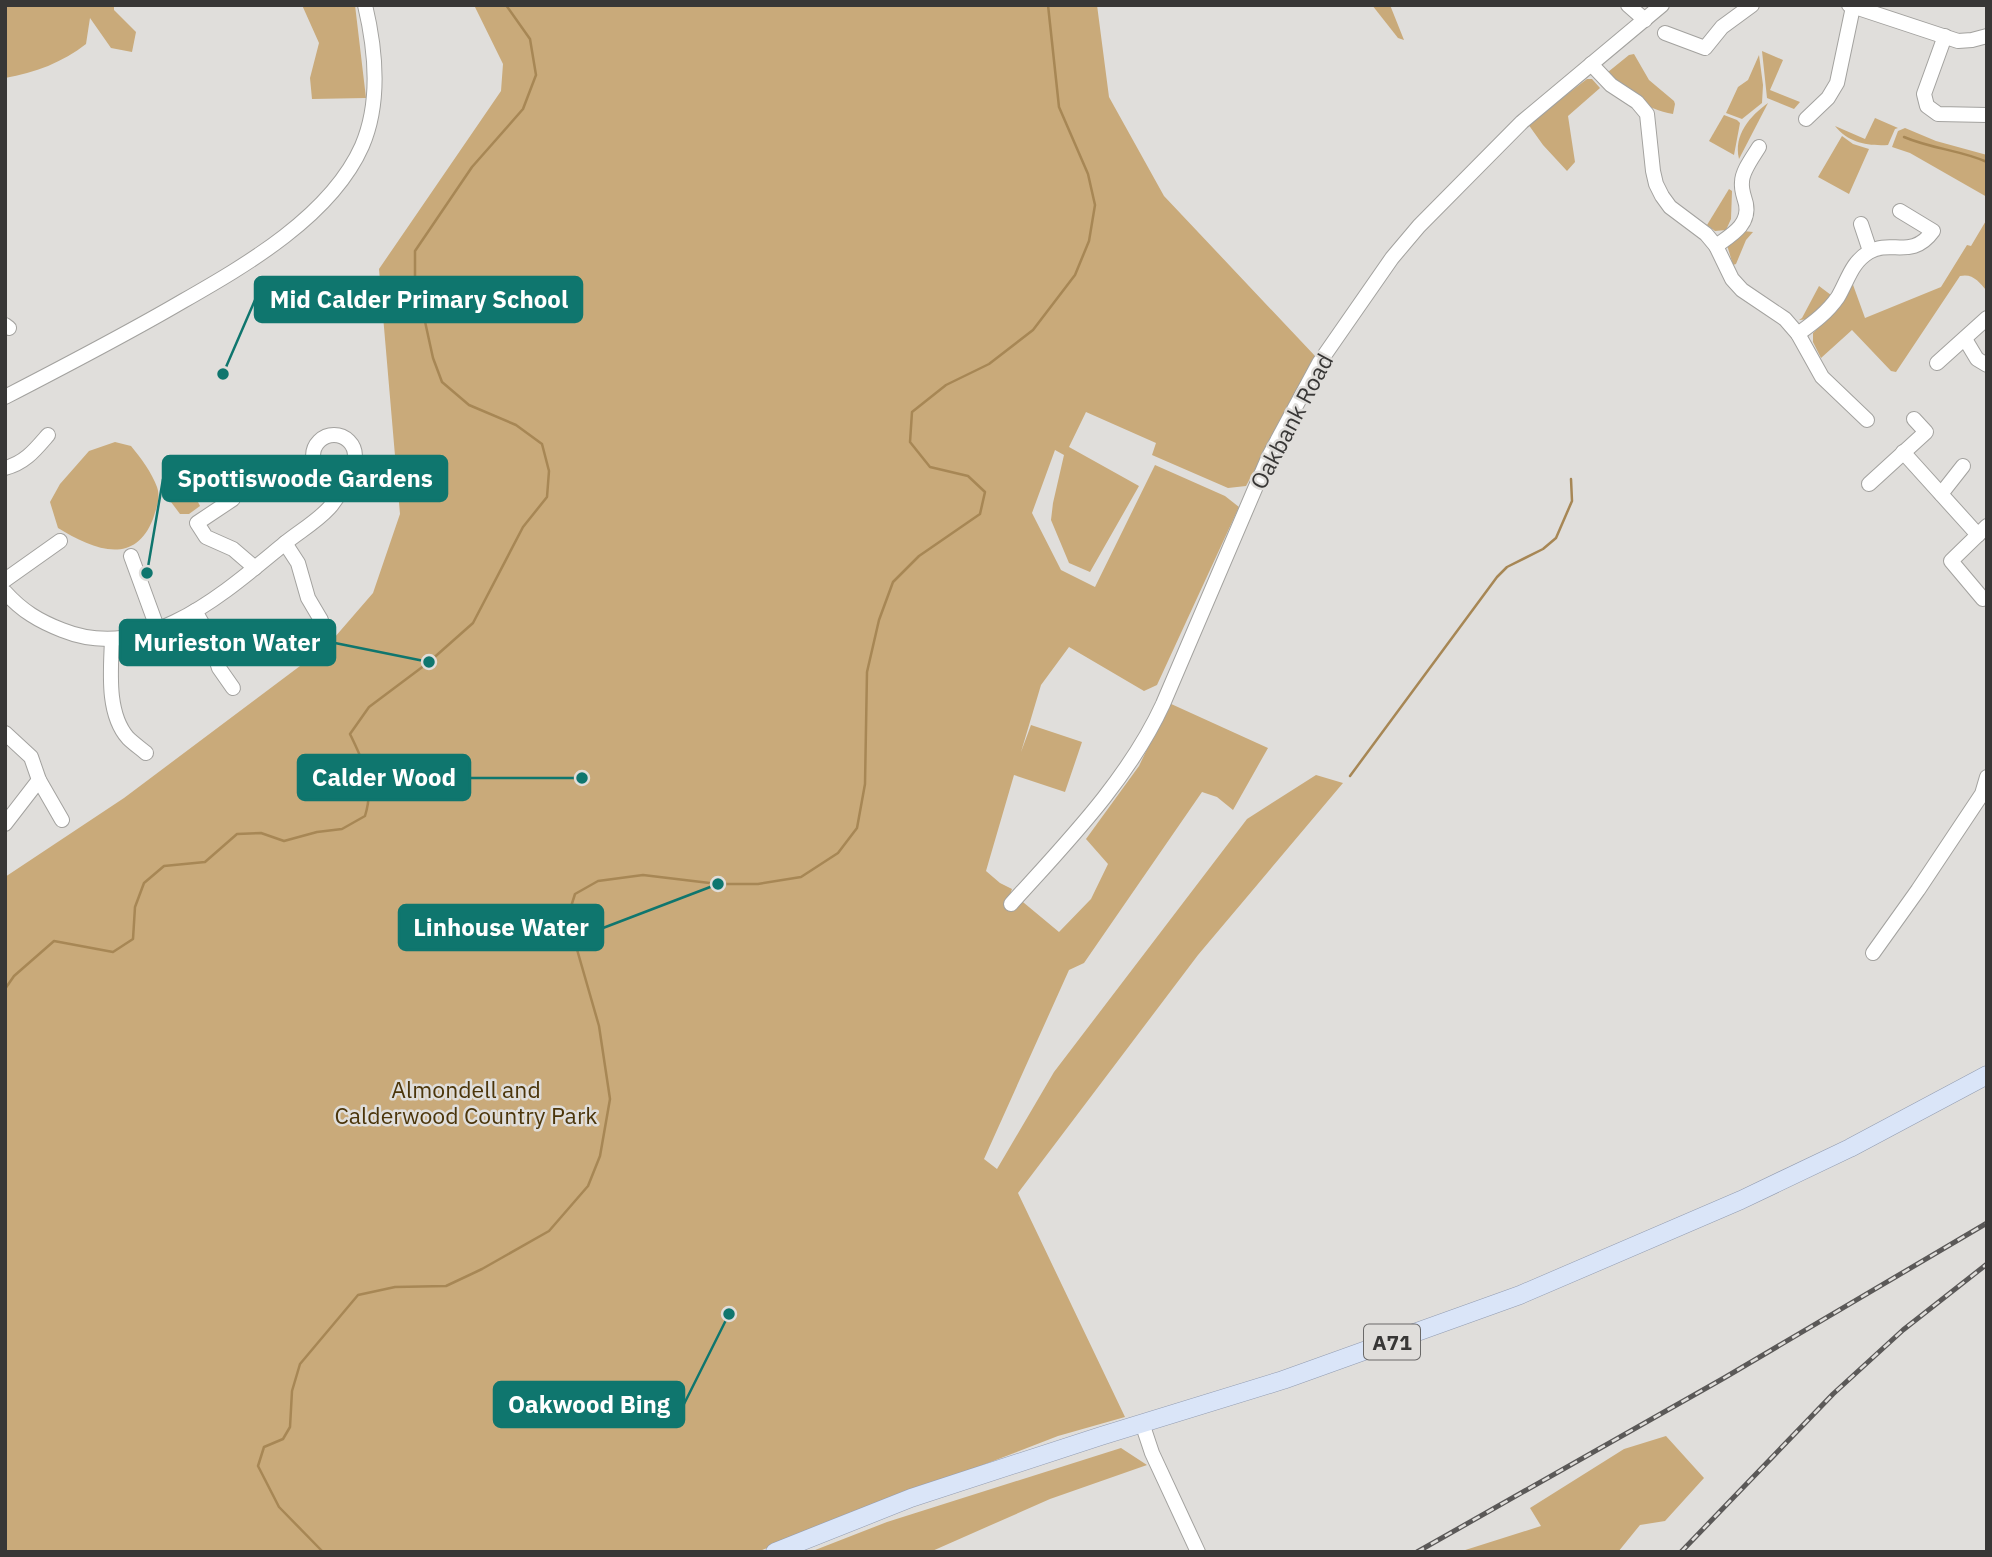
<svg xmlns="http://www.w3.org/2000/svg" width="1992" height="1557" viewBox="0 0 1992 1557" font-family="'IBM Plex Sans',sans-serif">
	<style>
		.green { fill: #c9aa7a }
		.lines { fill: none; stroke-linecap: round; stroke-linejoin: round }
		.stream { stroke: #a78755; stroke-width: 2.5 }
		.minor-casing { stroke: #a3a29f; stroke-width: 16 }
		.major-casing { stroke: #929cb1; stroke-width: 19 }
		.minor { stroke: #fff; stroke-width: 14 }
		.major { stroke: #dae5f8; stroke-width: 18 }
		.rail-casing { stroke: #5b5958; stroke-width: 5 }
		.rail { stroke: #e0dedb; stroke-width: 2.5; stroke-dasharray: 8; stroke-linecap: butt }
		.labels { text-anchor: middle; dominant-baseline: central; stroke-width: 5; stroke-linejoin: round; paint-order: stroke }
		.shield { fill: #e0dedb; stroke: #6a6968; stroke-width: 2 }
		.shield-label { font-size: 21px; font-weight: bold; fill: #383736 }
		.street-label { font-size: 23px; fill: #383736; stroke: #e0dedb }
		.park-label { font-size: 23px; fill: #4b350a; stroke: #e0dedb }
		.leader { fill: none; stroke: #0f766e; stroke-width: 2.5 }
		.callout-dot { fill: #0f766e; stroke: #e0dedb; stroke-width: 2.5 }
		.callout { fill: #0f766e; stroke: #0f766e; stroke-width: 2.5 }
		.callout-label { font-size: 24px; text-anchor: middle; font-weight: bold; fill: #fff }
	</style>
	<rect width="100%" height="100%" fill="#e0dedb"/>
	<g class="green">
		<path d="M5 5H114V10L136 32 132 52 111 48 90 18 86 44C63 62 35 73 5 78Z"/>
		<polygon points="302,5 355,5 366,98 312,99 310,78 319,43"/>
		<polygon points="474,5 1097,5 1109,97 1164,196 1316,357 1246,486 1228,488 1152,455 1156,443 1086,412 1069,447 1139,486 1090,572 1069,563 1051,520 1053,503 1064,455 1055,450 1032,513 1061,570 1095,587 1155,465 1225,496 1239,507 1157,685 1144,691 1069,647 1041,685 1021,752 1031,725 1082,742 1065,792 1014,775 986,871 1000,883 1012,889 1011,892 1059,932 1091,899 1108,864 1086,839 1139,766 1169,703 1268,748 1233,810 1217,797 1202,792 1084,963 1069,970 984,1159 997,1169 1054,1072 1247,819 1316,775 1343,783 1198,955 1018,1193 1125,1417 1058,1436 757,1552 5,1552 5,877 124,798 328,645 373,593 400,514 379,269 501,91 503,64"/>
		<polygon points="1372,5 1390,5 1404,40 1398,38"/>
		<polygon points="1762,51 1783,60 1770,90 1800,102 1794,109 1767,98"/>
		<path d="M1634 54 1649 80 1674 101 1675 104 1673 114C1646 109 1625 94 1608 72L1629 55Z"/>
		<polygon points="1759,55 1763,85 1762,103 1742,119 1726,113 1738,87 1748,80"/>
		<polygon points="1587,79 1592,79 1600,88 1568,116 1575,162 1567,171 1543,145 1528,124"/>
		<path d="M1768 103 1739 159C1733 135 1750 116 1768 103Z"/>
		<polygon points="1724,115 1737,120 1740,123 1734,155 1709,141"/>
		<path d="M1875 118 1898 128 1895 129 1888 145C1867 146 1849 143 1835 126L1865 139Z"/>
		<polygon points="1905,128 1936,141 1987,155 1987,197 1910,153 1892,147 1898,131"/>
		<polygon points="1842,136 1853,144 1869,149 1849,194 1818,177"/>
		<polygon points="1729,189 1732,191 1731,219 1726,230 1715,231 1707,225"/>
		<path d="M1987 219V291C1979 282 1973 273 1960 276L1896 372 1891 371 1852 330 1821 358 1813 342V333L1840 307 1852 282 1865 318 1941 287 1967 245 1971 246Z"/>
		<polygon points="1743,231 1753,232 1746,240 1736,264 1733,265 1727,245"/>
		<path d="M1819 286 1831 295C1823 306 1814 320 1799 320L1802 318Z"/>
		<path d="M115 442 131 446C141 458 152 473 157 487 161 498 156 509 153 519 134 568 91 548 58 528L50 502 60 484 89 451Z"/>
		<polygon points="193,492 200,506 189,514 180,514 171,502"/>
		<polygon points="1666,1436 1704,1478 1665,1521 1640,1525 1618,1552 1459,1552 1541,1526 1530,1508 1624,1449"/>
		<polygon points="1121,1448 1147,1465 1050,1499 930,1552 810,1552 887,1522"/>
	</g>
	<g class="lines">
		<g class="stream">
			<path d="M1904 137C1932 149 1960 150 1987 162"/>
			<polyline points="1350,776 1497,577 1507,567 1543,549 1556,538 1572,501 1571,479"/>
			<path d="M5 989 14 976 54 941 113 952 133 939 135 907 144 883 164 866 205 862 237 834 261 833 284 841 317 832 342 829 365 816C375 784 364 763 350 734L369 707 429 662 473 623 523 527 547 497 549 471 542 444 516 425 469 405 442 382 433 358 415 276V251L472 167 523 109 536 75 530 39 506 5"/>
			<polyline points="323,1552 279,1507 258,1466 264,1447 283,1439 290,1427 292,1391 300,1364 358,1295 395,1287 446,1286 482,1269 549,1231 588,1186 600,1156 610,1099 599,1026 574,939 569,913 575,894 598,881 643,875 718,884 758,884 801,877 838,853 857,828 865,784 867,672 879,620 893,582 919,556 980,514 985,492 968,476 930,467 910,442 912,412 946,385 989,364 1033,330 1075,275 1089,241 1095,205 1088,174 1059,107 1048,5"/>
		</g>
		<g class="minor-casing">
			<g id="minor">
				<polyline points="1628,5 1645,20"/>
				<polyline points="1849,5 1958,41 1972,40 1987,36"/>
				<polyline points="1665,33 1705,48 1722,27 1752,5"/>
				<polyline points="1945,36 1924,94 1927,106 1938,114 1987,115"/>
				<polyline points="1591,64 1611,85 1637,102 1647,114 1653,171 1656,184 1662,196 1670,207 1706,234 1716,246 1732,279 1742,290 1785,319 1798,334 1822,377 1867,420"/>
				<polyline points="1806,119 1828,98 1837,83 1853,7"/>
				<polyline points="1861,224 1870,251"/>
				<path d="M1716 246C1731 235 1750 225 1746 204 1744 196 1741 190 1742 182 1742 171 1753 157 1759 147"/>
				<polyline points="5,325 9,328"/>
				<path d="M1798 334C1813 323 1827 313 1838 297 1848 280 1851 263 1869 252 1891 239 1912 260 1933 231L1900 211"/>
				<polyline points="1965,339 1977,359 1987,365"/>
				<polyline points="1937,363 1987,318"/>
				<path d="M5 397C65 366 125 335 183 301 246 265 331 216 362 146 381 102 376 51 365 5"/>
				<circle cx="334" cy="456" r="21"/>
				<polyline points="1903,452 1978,535"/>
				<path d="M5 468C25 463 35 450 48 435"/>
				<polyline points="1869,484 1926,432 1914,419"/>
				<polyline points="1941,494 1963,466"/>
				<polyline points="233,499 197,523 206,537 233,549 255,568"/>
				<polyline points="285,543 298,563 308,598 321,620"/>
				<polyline points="131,556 158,630"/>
				<polyline points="5,580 60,541"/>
				<path d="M5 592C22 611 39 621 62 630 146 664 223 594 284 544 307 525 342 509 344 475"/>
				<polyline points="1983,599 1951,561 1987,526"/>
				<polyline points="195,611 207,632 219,668 233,688"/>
				<path d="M112 639C111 669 106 713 128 738 133 743 140 748 146 753"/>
				<polyline points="5,733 31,757 39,780 62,820"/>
				<polyline points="5,824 39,780"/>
				<path d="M1011 904C1066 843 1128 780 1163 704L1269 456 1319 363 1392 258 1419 226 1522 122 1662 5"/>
				<polyline points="1873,953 1918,890 1982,794 1987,777"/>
				<polyline points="1142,1423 1152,1453 1198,1552"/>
			</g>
		</g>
		<g class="major-casing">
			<polyline id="major" points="775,1552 911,1498 1101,1436 1283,1380 1520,1295 1741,1200 1850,1148 1987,1075"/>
		</g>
		<use href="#minor" class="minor"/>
		<use href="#major" class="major"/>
		<g class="rail-casing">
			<g id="rail">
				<polyline points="1417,1552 1724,1378 1987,1223"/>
				<polyline points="1681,1552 1833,1394 1903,1330 1987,1264"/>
			</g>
		</g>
		<use href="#rail" class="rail"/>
	</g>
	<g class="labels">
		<rect class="shield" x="1364" y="1324.5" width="56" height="35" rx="5"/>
		<g class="shield-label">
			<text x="1392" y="1342">A71</text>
		</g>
		<g class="street-label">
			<text transform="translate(1291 421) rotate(-62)">Oakbank Road</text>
		</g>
		<g class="park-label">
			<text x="466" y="1089">Almondell and<tspan x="466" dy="26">Calderwood Country Park</tspan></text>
		</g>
	</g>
	<path class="leader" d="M223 374L255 300M147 573L163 479M429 662L335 643M582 778L470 778M718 884L603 928M729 1314L684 1404"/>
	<g class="callout-dot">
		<circle cx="223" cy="374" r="7"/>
		<circle cx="147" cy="573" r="7"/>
		<circle cx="429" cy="662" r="7"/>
		<circle cx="582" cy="778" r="7"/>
		<circle cx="718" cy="884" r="7"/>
		<circle cx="729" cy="1314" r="7"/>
	</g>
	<g class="callout">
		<rect x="255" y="277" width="327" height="45" rx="7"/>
		<rect x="163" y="456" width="284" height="45" rx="7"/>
		<rect x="120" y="620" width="215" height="45" rx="7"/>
		<rect x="298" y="755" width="172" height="45" rx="7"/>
		<rect x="399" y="905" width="204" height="45" rx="7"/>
		<rect x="494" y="1382" width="190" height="45" rx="7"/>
	</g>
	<g class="callout-label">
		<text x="419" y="308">Mid Calder Primary School</text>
		<text x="305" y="487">Spottiswoode Gardens</text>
		<text x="227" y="651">Murieston Water</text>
		<text x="384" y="786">Calder Wood</text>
		<text x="501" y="936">Linhouse Water</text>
		<text x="589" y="1413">Oakwood Bing</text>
	</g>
	<rect width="1992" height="1557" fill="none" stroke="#383736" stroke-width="14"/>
</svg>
